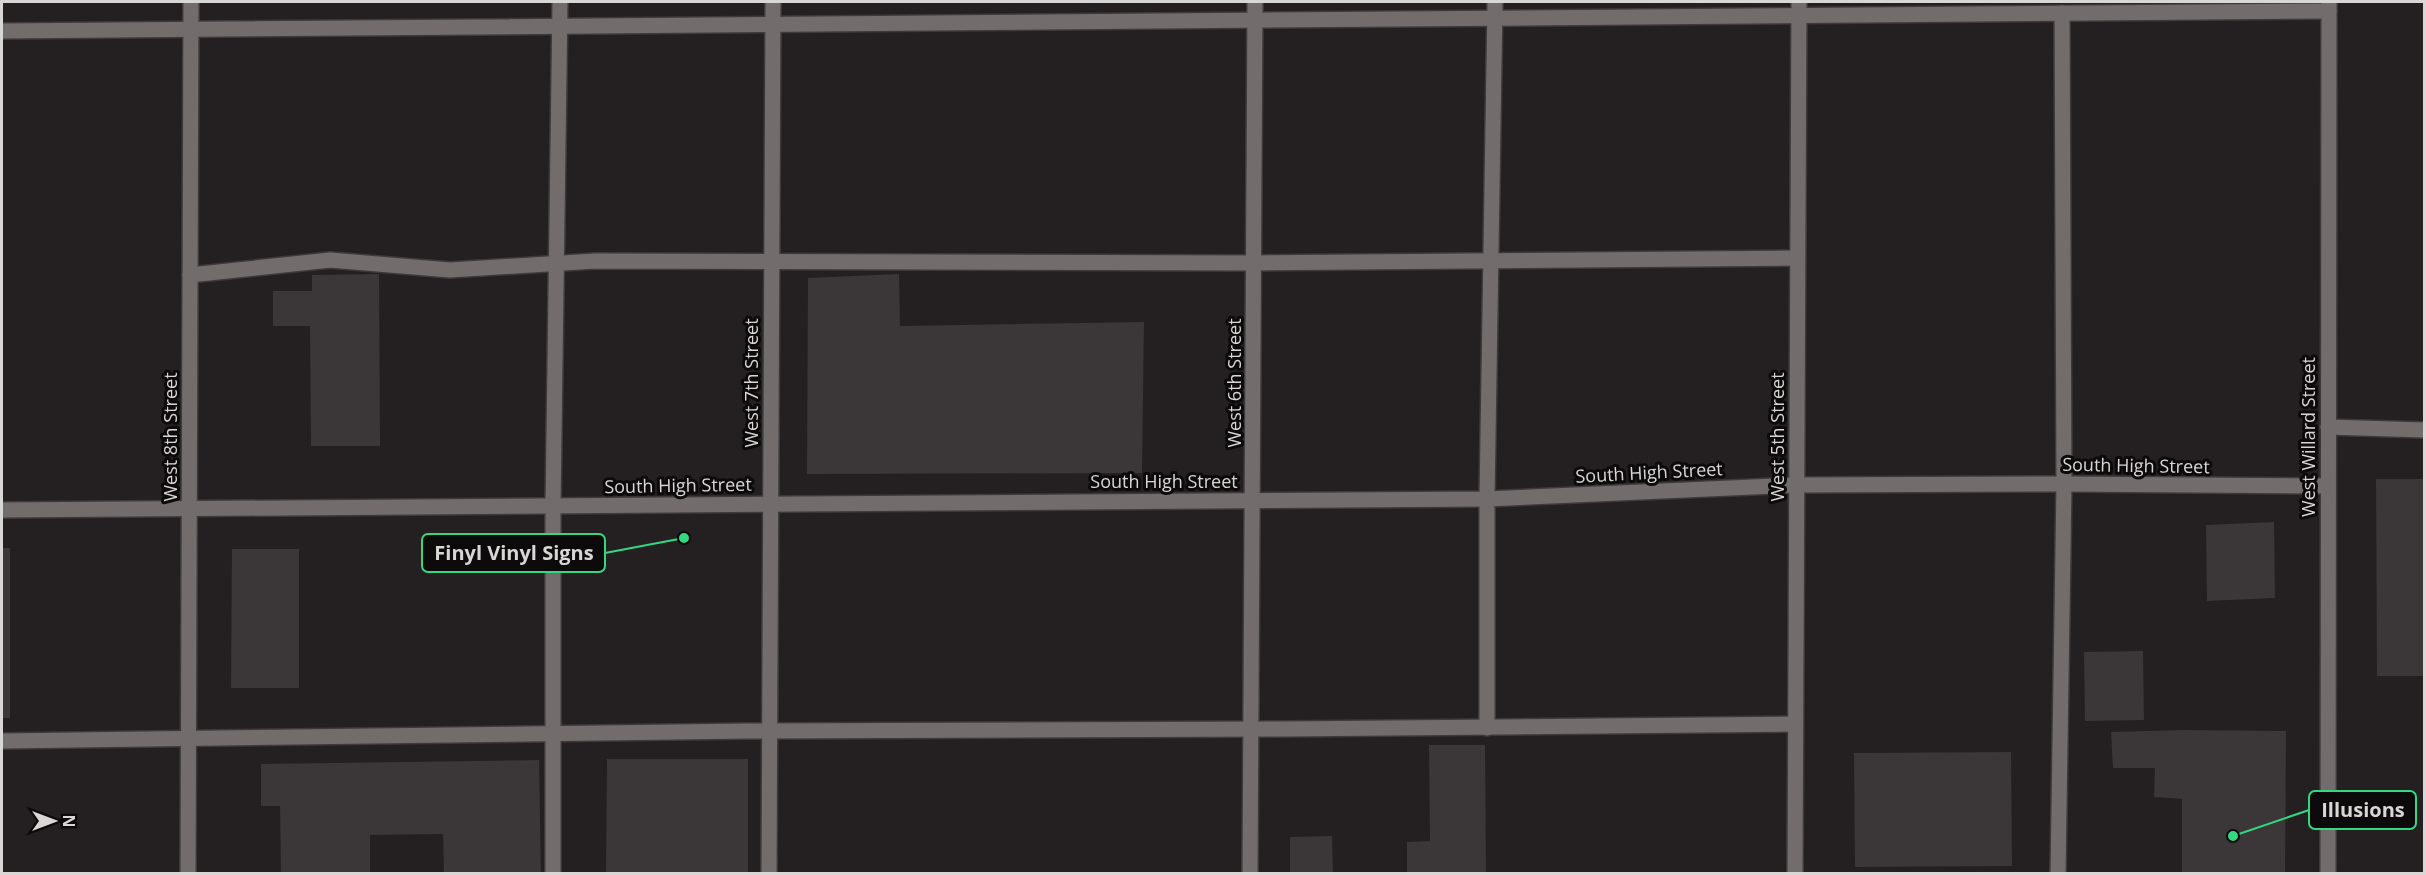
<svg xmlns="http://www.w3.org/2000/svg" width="2426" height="875" viewBox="0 0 2426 875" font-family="'Open Sans',sans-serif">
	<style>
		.building { fill: #3b3637 }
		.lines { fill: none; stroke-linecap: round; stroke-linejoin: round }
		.lane-casing { stroke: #3e3a3b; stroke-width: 18 }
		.street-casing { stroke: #3e3a3b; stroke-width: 18 }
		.secondary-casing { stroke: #3e3a3b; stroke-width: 18 }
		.lane { stroke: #726c6d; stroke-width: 15 }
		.street { stroke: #726c6d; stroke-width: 15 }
		.secondary { stroke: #726c6d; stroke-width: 15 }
		.labels { text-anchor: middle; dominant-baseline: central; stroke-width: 6; stroke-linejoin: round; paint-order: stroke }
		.street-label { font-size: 18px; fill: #d9d6d6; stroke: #0c0a0a }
		.leader { fill: none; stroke: #33d881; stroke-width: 2 }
		.callout-dot { fill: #33d881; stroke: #0c0a0a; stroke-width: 2 }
		.callout { fill: #0c0a0a; stroke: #33d881; stroke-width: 2 }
		.callout-label { font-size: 20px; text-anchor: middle; font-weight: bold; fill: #d9d6d6 }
	</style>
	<rect width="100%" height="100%" fill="#241f20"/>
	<g class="building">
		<polygon points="379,274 380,446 311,446 310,326 273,326 273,291 312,291 312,275"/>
		<polygon points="899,274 900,326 1144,322 1142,473 807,474 808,278"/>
		<polygon points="2376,479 2424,479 2424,676 2377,676"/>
		<polygon points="2274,522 2275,598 2207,601 2206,525"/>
		<rect x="2" y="548" width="8" height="170"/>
		<polygon points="232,549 299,549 299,688 231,688"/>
		<polygon points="2143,651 2144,720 2085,721 2084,652"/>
		<polygon points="2183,730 2286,731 2285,874 2182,874 2182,799 2154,797 2155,768 2113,768 2111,732"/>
		<polygon points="1429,745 1485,745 1486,874 1407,874 1407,842 1430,841"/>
		<polygon points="2011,752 2012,866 1855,867 1854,753"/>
		<polygon points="607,759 748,759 748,874 606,874"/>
		<polygon points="539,760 541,874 444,874 443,834 370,835 370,874 281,874 280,806 261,806 261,764"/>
		<polygon points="1332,836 1333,874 1290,874 1290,837"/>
	</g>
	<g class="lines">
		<g class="lane-casing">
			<g id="lane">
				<polyline points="190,275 330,260 450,270 595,261 1254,263 1797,258"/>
				<polyline points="1487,728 1487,499 1495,2"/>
				<polyline points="2,741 748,731 1283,729 1795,724"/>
				<polyline points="553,874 553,506 560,2"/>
				<polyline points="2058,874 2064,484 2062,13"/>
			</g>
		</g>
		<g class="street-casing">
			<g id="street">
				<polyline points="2,31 2329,11"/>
				<polyline points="2328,427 2424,430"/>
				<polyline points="2,510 1487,499 1796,485 2064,484 2327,486"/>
				<polyline points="769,874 773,2"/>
				<polyline points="1250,874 1255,2"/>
				<polyline points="1795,874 1799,2"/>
			</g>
		</g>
		<g class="secondary-casing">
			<g id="secondary">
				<polyline points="188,874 191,2"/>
				<polyline points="2328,874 2329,2"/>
			</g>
		</g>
		<use href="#lane" class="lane"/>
		<use href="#street" class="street"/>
		<use href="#secondary" class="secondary"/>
	</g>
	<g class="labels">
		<g class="street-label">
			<text transform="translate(751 383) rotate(-90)">West 7th Street</text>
			<text transform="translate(1234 383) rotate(-90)">West 6th Street</text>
			<text transform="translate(170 437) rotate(-90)">West 8th Street</text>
			<text transform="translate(1777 437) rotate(-90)">West 5th Street</text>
			<text transform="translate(2308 437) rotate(-90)">West Willard Street</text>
			<text transform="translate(2136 465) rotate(1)">South High Street</text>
			<text transform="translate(1649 472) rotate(-3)">South High Street</text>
			<text x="1164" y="481">South High Street</text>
			<text transform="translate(678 485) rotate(-1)">South High Street</text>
		</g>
	</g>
	<path class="leader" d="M684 538L605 553M2233 836L2309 810"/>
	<g class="callout-dot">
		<circle cx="684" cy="538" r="6"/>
		<circle cx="2233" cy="836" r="6"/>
	</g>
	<g class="callout">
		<rect x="422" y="534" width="183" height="38" rx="6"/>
		<rect x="2309" y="791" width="107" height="38" rx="6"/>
	</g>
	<g class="callout-label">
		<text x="514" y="560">Finyl Vinyl Signs</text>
		<text x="2363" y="817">Illusions</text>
	</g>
	<rect width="2426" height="875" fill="none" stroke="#d9d6d6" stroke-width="6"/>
	<g transform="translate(54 821) rotate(90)" stroke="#0c0a0a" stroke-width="4.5" paint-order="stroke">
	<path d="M0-4.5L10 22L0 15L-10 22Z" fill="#d9d6d6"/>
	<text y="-9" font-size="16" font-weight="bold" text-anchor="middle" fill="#d9d6d6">N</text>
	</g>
</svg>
